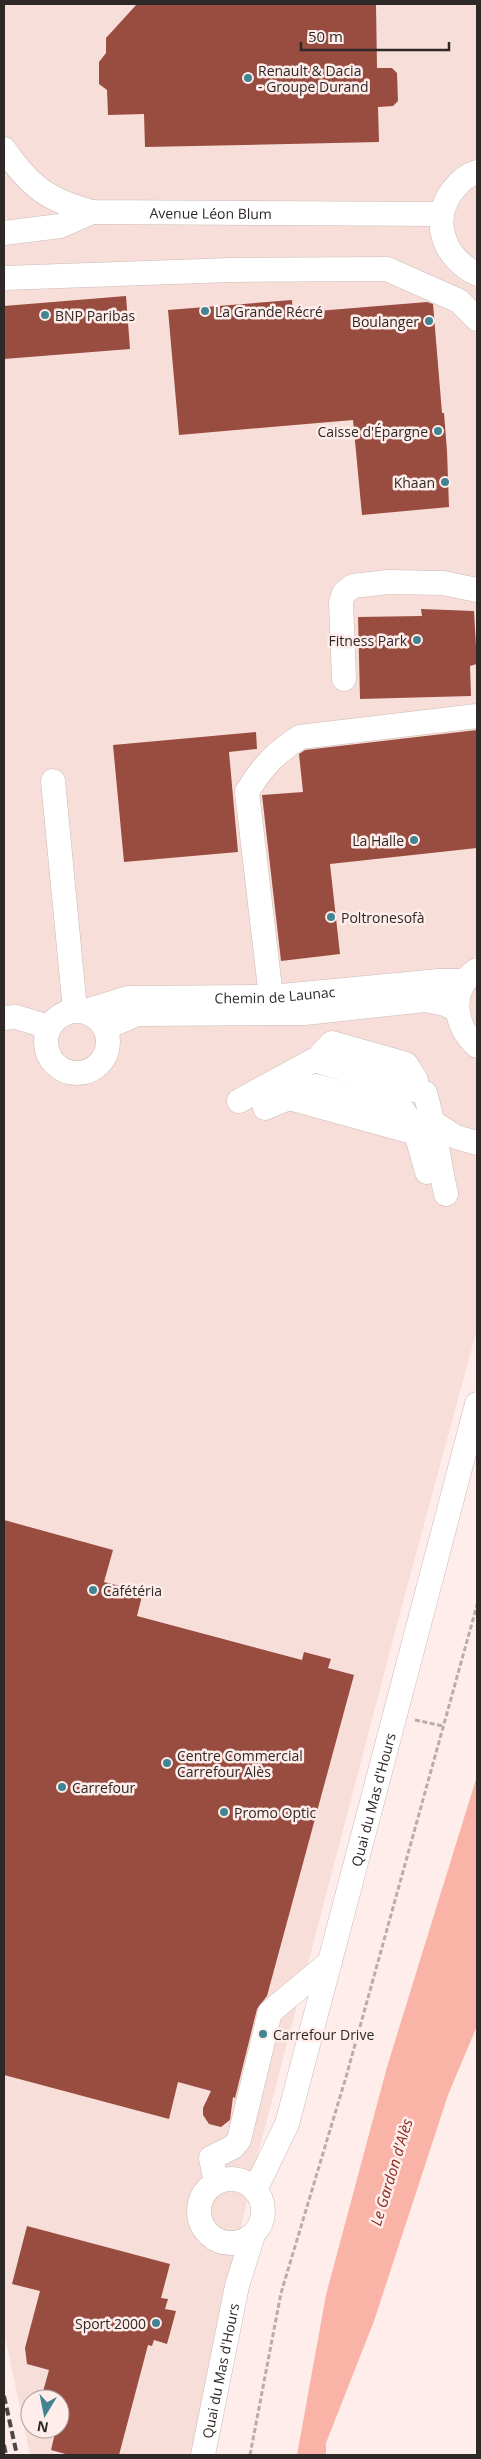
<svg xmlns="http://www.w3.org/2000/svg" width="481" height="2459" viewBox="0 0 481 2459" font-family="'Open Sans',sans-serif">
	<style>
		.built { fill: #f8ded8; fill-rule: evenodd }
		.water { fill: #f9b4a7 }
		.building { fill: #994d41 }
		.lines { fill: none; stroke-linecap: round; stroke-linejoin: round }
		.minor-casing { stroke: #cbbab7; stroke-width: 25 }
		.path { stroke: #baacaa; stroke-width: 3; stroke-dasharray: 5 2.5; stroke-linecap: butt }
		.minor { stroke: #fff; stroke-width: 24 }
		.rail { stroke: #4e4644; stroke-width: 4; stroke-dasharray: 8 4; stroke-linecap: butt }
		.poi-dot { fill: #408591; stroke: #feedea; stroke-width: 2 }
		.labels { text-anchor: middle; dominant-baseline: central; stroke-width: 5; stroke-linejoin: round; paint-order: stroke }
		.poi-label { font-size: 14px; fill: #2e2826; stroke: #feedea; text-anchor: start }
		.street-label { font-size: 14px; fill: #2e2826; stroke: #feedea }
		.water-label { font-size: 15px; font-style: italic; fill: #89281b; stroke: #feedea }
	</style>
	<rect width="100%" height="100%" fill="#feedea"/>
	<path class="built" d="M4 4H477V1329L401 1609 258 2154 213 2349 193 2455H30L4 2332ZM30 2399H60V2429H30Z"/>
	<polygon class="water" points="477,1776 477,2026 448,2095 374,2321 326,2443 326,2455 297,2455 326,2295 387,2067"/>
	<g class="building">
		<polygon points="137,4 376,4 377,68 392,68 397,73 398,101 393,106 378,107 379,142 145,147 144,114 108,115 107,90 99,84 99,62 106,53 106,38"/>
		<polygon points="126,296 130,349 4,359 4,306"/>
		<polygon points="292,300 293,313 427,302 433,304 442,413 444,413 447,451 449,507 362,515 353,420 179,435 168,310"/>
		<polygon points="421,609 474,611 477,664 470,666 471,696 360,699 358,617 422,616"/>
		<polygon points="477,730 477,848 330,864 340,954 281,961 262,795 303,792 299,754 305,750"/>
		<polygon points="256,732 257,749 229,752 238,852 124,862 113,745"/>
		<polygon points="4,1520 113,1550 104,1582 143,1592 137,1616 302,1660 304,1652 331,1659 328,1668 354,1675 267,1996 257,2009 235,2098 233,2097 230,2120 221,2127 209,2124 203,2115 203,2108 211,2091 178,2082 169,2119 4,2075"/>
		<polygon points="27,2226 170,2264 161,2298 168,2299 165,2309 176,2311 167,2344 154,2340 152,2346 148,2345 119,2455 69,2455 51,2450 56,2429 60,2429 60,2399 41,2399 49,2370 27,2364 25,2348 40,2291 12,2284"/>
	</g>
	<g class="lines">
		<g class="minor-casing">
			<g id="minor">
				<path id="s1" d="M4 149C30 187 48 200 92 212L442 214"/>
				<path d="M477 172C467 175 459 182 453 190 429 221 445 259 477 274"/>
				<polyline points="4,233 60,226 92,212"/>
				<polyline points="4,278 231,270 387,269 459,301 477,319"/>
				<polyline points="344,679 341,602 344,593 353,586 388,582 443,583 477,590"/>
				<polyline points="53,781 75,1010"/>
				<path d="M477 970C448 989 454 1026 477 1046"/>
				<path d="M271 997 247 792C262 767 276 752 300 737L477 716"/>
				<circle cx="77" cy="1042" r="31"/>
				<path id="s2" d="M86 1011 128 998 271 997 439 981H465"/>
				<polyline points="4,1018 16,1017 49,1027"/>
				<polyline points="105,1028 137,1014 305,1013 425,1000 445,1004 457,1010"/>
				<polyline points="322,1053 332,1043 406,1064 416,1080"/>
				<polyline points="302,1091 316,1086 402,1109 411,1122"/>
				<path d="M239 1101 314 1060 425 1093C435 1126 438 1160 446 1194"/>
				<polyline points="265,1108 289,1098 416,1133 427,1172"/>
				<polyline points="434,1123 456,1137 477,1143"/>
				<circle cx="231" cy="2211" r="32"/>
				<polyline points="216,2182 211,2158 233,2147 239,2140 270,2012 330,1962"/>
				<path id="s3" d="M255 2190 287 2124 477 1404"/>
				<path id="s4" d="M203 2455 237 2286 253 2235"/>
			</g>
		</g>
		<g class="path">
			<polyline points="415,1720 443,1726"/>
			<polyline points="250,2455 281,2293 346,2077 477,1605"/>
		</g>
		<use href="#minor" class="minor"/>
		<g class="rail">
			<polyline points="4,2396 17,2455"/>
			<polyline points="4,2445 6,2455"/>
		</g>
	</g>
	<g class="poi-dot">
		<circle cx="248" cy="78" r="5"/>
		<circle cx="205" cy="311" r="5"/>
		<circle cx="45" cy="315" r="5"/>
		<circle cx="429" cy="321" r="5"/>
		<circle cx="438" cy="431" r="5"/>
		<circle cx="445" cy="482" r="5"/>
		<circle cx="417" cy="640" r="5"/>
		<circle cx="414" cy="840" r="5"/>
		<circle cx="331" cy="917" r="5"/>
		<circle cx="93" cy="1590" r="5"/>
		<circle cx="167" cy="1763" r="5"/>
		<circle cx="62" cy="1787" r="5"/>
		<circle cx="224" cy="1812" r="5"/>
		<circle cx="263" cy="2034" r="5"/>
		<circle cx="156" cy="2323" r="5"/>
	</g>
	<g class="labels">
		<g class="poi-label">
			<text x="258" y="70">Renault &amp; Dacia<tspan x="258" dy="16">- Groupe Durand</tspan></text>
			<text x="215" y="311">La Grande Récré</text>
			<text x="55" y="315">BNP Paribas</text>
			<text x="419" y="321" text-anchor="end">Boulanger</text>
			<text x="428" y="431" text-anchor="end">Caisse d'Épargne</text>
			<text x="435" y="482" text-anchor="end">Khaan</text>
			<text x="407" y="640" text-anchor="end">Fitness Park</text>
			<text x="404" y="840" text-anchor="end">La Halle</text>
			<text x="341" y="917">Poltronesofà</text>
			<text x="103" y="1590">Cafétéria</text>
			<text x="177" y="1755">Centre Commercial<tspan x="177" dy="16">Carrefour Alès</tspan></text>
			<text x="72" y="1787">Carrefour</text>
			<text x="234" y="1812">Promo Optic</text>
			<text x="273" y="2034">Carrefour Drive</text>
			<text x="146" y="2323" text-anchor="end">Sport 2000</text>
		</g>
		<g class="street-label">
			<text stroke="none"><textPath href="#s1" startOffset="230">Avenue Léon Blum</textPath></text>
			<text stroke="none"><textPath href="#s2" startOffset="191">Chemin de Launac</textPath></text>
			<text stroke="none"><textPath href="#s3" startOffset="409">Quai du Mas d'Hours</textPath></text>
			<text stroke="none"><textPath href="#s4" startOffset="86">Quai du Mas d'Hours</textPath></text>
		</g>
		<g class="water-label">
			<text transform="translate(391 2172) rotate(-73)">Le Gardon d'Alès</text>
		</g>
	</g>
	<rect width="481" height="2459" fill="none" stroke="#2e2826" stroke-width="10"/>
	<g transform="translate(45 2414) rotate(190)"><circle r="24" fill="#feedea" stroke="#ab9e9c"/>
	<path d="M0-4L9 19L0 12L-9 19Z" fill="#408591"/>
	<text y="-8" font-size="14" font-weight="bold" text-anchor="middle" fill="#2e2826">N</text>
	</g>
	<path d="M301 42v8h148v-8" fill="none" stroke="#2e2826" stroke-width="2.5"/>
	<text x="308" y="42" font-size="15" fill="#2e2826" stroke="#feedea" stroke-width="4" paint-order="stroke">50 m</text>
</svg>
